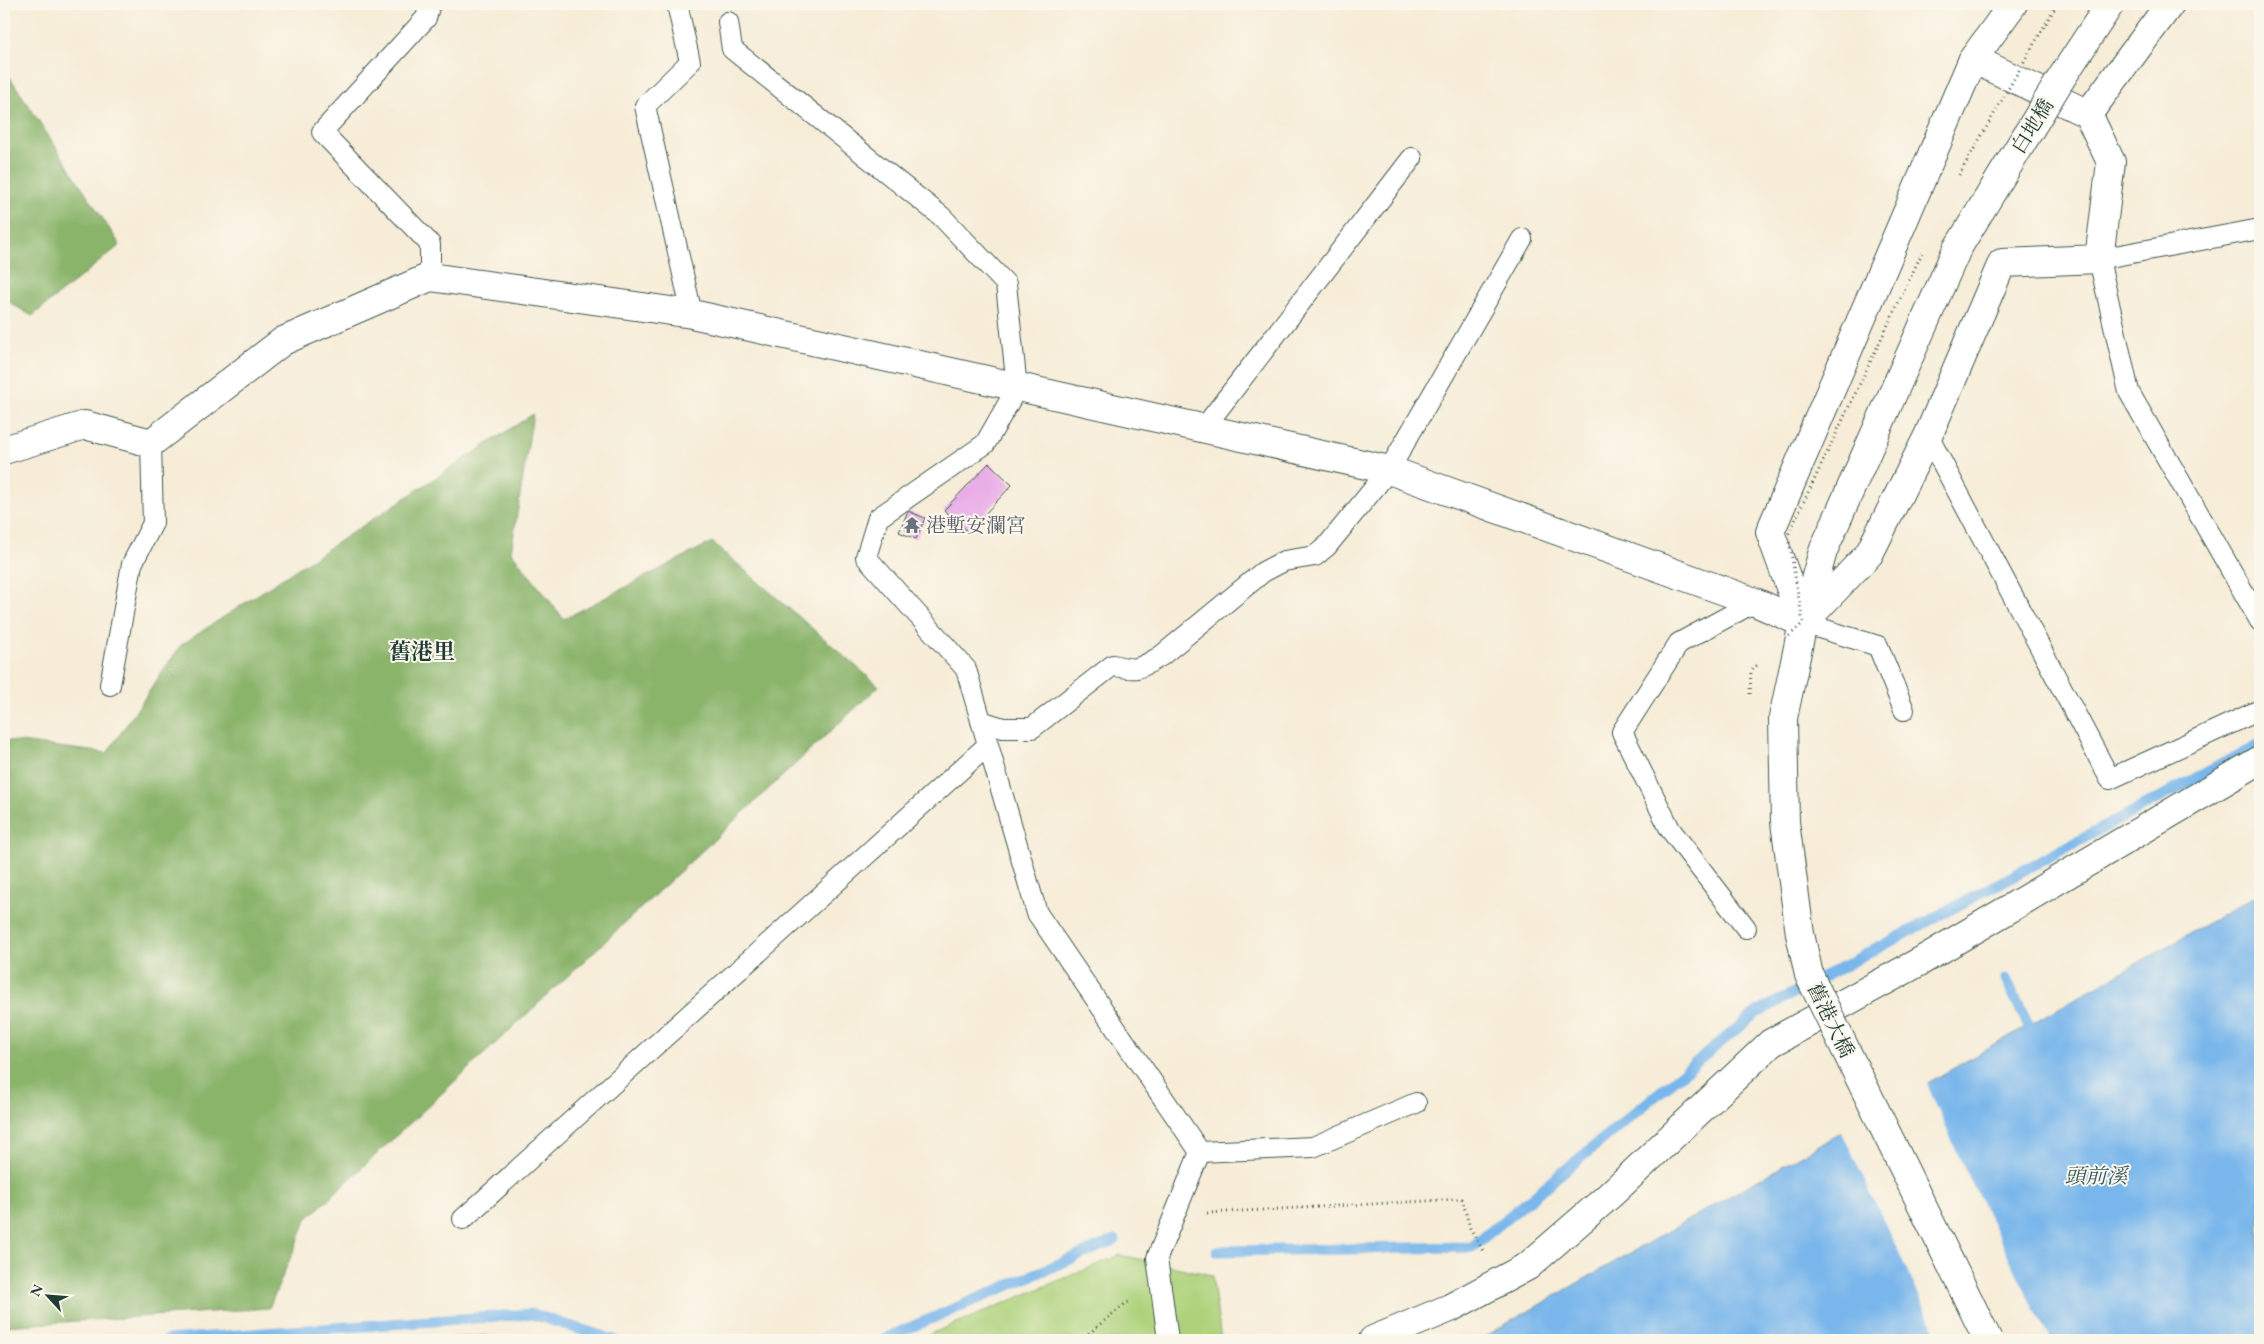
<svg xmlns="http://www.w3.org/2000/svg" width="2264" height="1344" viewBox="0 0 2264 1344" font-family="'EB Garamond','Noto Serif TC',serif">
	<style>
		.green { fill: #aed27b; stroke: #668858 }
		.forest { fill: #8ab46b; stroke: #547850 }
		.water { fill: #78b6eb; stroke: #4c7a90 }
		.pier { fill: #f6ecd7 }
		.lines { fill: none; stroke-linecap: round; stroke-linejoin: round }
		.stream { stroke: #78b6eb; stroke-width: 11 }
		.building { fill: #e8ace7 }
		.service-casing { stroke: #3f574c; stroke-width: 22 }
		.minor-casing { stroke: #3f574c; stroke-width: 30 }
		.secondary-casing { stroke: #3f574c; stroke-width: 30 }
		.path { stroke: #3f574c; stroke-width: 3; stroke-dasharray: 1 4; stroke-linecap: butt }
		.service { stroke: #fff; stroke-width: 20 }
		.minor { stroke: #fff; stroke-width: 28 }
		.secondary { stroke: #fff; stroke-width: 28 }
		.secondary-bridge-casing { stroke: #3f574c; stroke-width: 30; stroke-linecap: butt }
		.path-bridge { stroke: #3f574c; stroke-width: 3; stroke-dasharray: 1 4; stroke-linecap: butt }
		.secondary-bridge { stroke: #fff; stroke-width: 28 }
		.labels { text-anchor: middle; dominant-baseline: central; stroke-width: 4; stroke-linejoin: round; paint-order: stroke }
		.street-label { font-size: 20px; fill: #1f3d34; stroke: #fbf7ec }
		.worship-label { font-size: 20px; fill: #5b616d; stroke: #fbf7ec; text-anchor: start }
		.water-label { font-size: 21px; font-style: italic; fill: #355b62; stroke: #fbf7ec }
		.quarter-label { font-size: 22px; font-weight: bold; fill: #1f3d34; stroke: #fbf7ec }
	</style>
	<rect width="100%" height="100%" fill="#fbf7ec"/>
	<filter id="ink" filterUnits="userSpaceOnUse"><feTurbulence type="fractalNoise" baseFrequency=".02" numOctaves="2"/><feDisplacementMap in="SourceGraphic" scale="10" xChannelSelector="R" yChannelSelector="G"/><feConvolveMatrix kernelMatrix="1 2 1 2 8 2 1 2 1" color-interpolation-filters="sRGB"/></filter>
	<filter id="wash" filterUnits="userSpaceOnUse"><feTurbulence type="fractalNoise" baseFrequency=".0096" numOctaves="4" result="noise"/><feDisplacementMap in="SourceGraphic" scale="20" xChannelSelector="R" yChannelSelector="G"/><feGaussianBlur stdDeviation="1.12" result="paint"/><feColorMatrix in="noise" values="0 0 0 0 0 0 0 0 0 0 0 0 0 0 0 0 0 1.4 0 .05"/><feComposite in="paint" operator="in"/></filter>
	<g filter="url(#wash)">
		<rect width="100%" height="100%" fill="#f6ecd7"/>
		<g class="green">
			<polygon points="1120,1255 1212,1275 1221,1340 916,1340"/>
			<polygon points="484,1336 506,1340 431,1340"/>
		</g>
		<g class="forest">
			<polygon points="4,68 120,245 32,316 4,299"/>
			<polygon points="533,414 511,552 564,619 712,542 879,686 307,1219 269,1308 4,1326 4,740 107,753 181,645"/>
		</g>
		<polygon class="water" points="2260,893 2260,1340 1478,1340"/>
		<polygon class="pier" points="1926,1081 1957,1153 2050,1340 1940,1340 1841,1130"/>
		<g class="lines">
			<g class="stream">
				<polyline points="2006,979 2028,1025"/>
				<polyline points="1217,1251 1472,1247 1756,1013 2260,744"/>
				<polyline points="168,1340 532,1314 614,1340"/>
				<polyline points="881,1340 1115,1240"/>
			</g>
		</g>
		<g id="blocks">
			<g class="building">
				<polygon points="989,463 1012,485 968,532 944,510"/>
				<polygon points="908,511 925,518 916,539 899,532"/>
			</g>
		</g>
	</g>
	<g filter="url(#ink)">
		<use href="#blocks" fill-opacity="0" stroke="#3f574c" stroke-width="1"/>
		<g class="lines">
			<g class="service-casing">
				<g id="service">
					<polyline points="430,4 426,18 322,132 430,244 430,277"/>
					<polyline points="677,4 690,62 645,106 692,314"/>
					<polyline points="728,22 732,49 941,216 1006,284 1017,388 985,444 878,518 866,557 966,669 1037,913 1200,1152 1157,1258 1168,1340"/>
					<polyline points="2260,229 2099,259 2129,392 2260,621"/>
					<polyline points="1203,429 1412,158"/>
					<polyline points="1928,436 2110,779 2260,710"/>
					<polyline points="1803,623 1878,646 1904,710"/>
					<polyline points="110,685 132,564 153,523 151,443"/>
					<path d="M981 721 1003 728H1032L1113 665C1138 672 1140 668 1161 656L1263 572 1284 561 1315 556 1327 546 1389 470 1522 239"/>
					<polyline points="1746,928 1670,829 1622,732 1679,643 1755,602"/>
					<polyline points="1200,1152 1313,1147 1416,1103"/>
					<polyline points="463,1219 988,745"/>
				</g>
			</g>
			<g class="minor-casing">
				<g id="minor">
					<polygon points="1973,59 2088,114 2111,162 2099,259 2002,263 1928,436 1869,554 1803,623 1770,532"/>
					<polyline points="1973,59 2013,4"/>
					<polyline points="2088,114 2170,4"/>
					<polyline points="4,450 85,425 151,443 283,341 430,277 692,314 1389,470 1755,602 1803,623"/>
					<polyline points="1373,1340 1450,1308 1528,1266 1610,1195 1771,1043 1921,961 2260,760"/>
				</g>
			</g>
			<g class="secondary-casing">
				<polyline id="secondary" points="1793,671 1803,623 1823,551 1957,249"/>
			</g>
			<g class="path">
				<polyline points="1207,1213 1462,1199 1470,1228 1483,1251"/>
				<polyline points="1081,1340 1126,1303 1132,1301"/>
			</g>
			<use href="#service" class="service"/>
			<use href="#minor" class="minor"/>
			<use href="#secondary" class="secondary"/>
			<g class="secondary-bridge-casing">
				<g id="secondary-bridge">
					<polyline points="1957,249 2062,77 2110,4"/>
					<polyline points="1793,671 1783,718 1785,822 1800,934 1809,975 1988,1340"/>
				</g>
			</g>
			<g class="path-bridge">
				<polyline points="1959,175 2057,4"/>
				<polyline points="1789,636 1803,623 1788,535 1922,253"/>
				<polyline points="1750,694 1751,671 1758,664"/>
			</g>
			<use href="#secondary-bridge" class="secondary-bridge"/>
		</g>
	</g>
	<defs>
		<g id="temple-bare" transform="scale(1.35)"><path d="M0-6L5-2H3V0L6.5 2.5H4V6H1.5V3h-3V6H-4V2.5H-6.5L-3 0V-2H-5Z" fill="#6b7280" stroke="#fbf7ec" stroke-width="2.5" paint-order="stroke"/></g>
	</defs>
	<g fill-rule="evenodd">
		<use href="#temple-bare" x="912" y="525"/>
	</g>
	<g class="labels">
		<g class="street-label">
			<text transform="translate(2032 126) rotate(-58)">白地橋</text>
			<text transform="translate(1831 1020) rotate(64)">舊港大橋</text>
		</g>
		<g class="worship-label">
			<text x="926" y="525">港塹安瀾宮</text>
		</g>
		<g class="water-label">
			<text x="2096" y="1175">頭前溪</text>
		</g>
		<g class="quarter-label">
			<text x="422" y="651">舊港里</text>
		</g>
	</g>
	<rect width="2264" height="1344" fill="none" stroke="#fbf7ec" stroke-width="20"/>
	<g transform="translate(48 1296) rotate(296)" stroke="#fbf7ec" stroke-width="4" paint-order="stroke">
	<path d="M0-4L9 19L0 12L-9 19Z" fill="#1f3d34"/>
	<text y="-8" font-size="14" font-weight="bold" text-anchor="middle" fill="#1f3d34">N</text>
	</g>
</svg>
